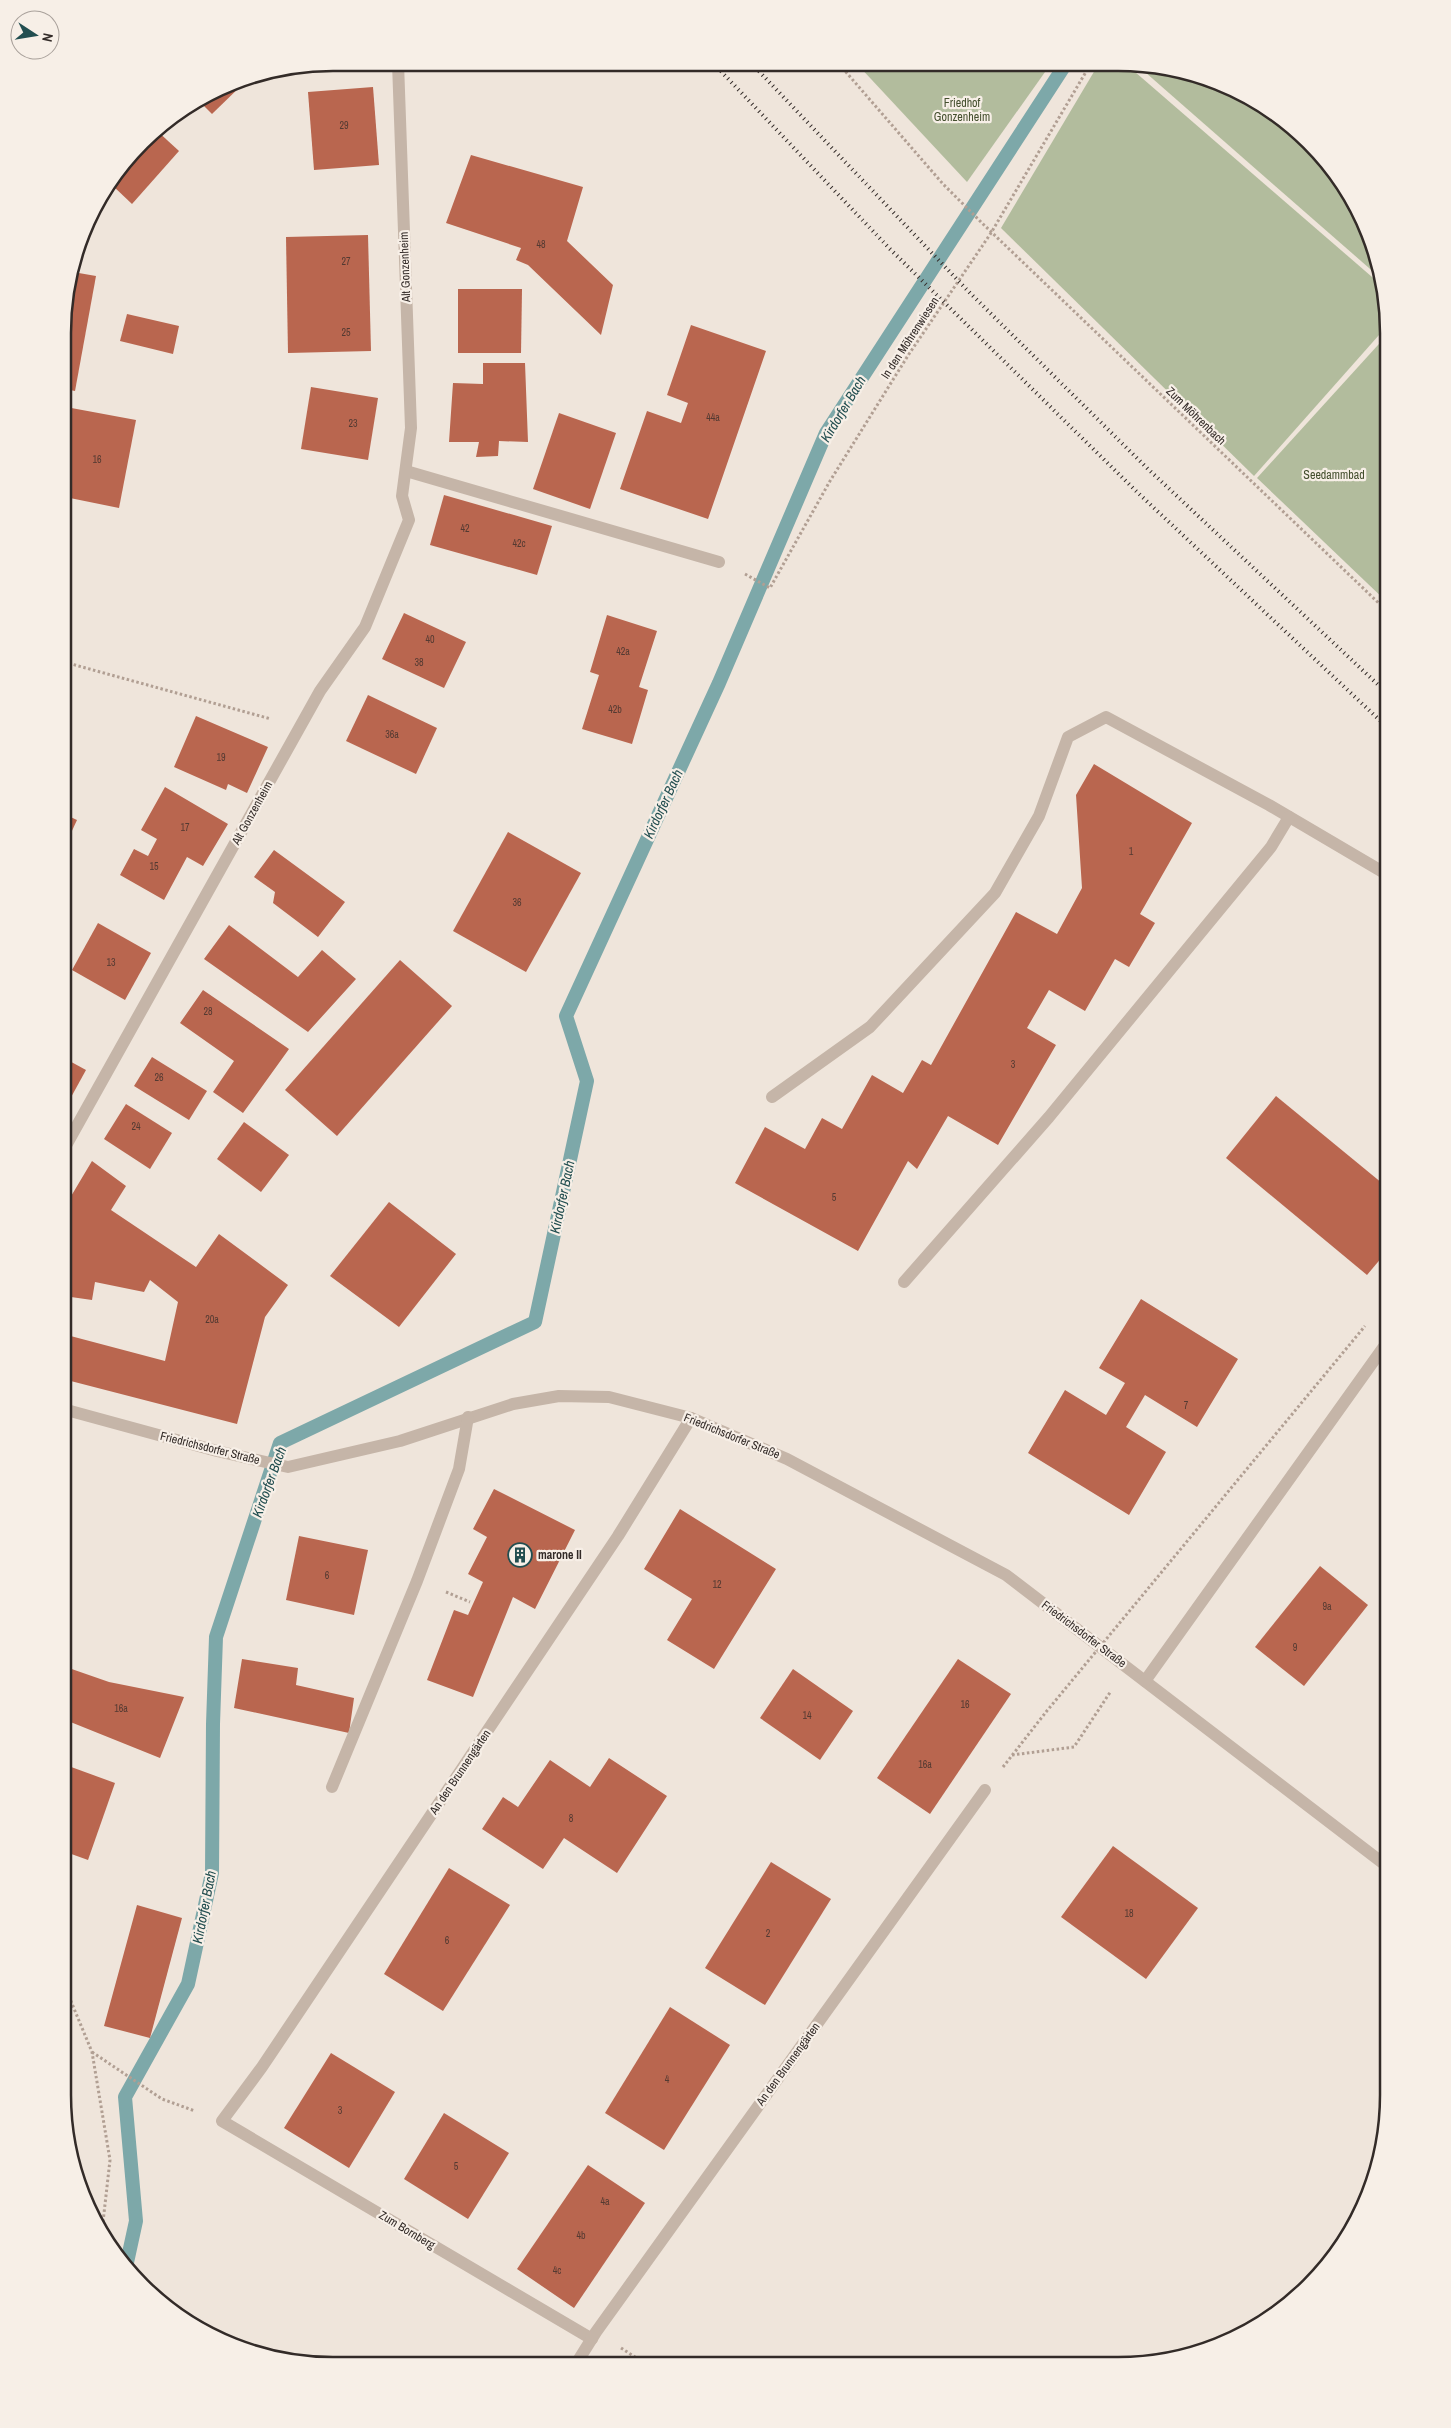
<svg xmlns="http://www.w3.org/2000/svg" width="1451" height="2428" viewBox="0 0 1451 2428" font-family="'Archivo Narrow',sans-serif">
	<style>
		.green { fill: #b2bc9d }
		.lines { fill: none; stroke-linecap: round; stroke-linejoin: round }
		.stream { stroke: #7da8a9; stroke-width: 14 }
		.building { fill: #b9664f }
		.path { stroke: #b19f93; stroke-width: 3; stroke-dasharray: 2.5 2.5; stroke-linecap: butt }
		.minor { stroke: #c5b5a8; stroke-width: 12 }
		.rail { stroke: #332b28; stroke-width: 4; stroke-dasharray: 1 4; stroke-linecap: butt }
		.path-bridge { stroke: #b19f93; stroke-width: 3; stroke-dasharray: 2.5 2.5; stroke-linecap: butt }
		.labels { text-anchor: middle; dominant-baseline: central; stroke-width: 4.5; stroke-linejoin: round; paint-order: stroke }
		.number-label { font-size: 10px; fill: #543a32 }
		.park-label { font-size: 12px; fill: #444f2e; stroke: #f7efe7 }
		.street-label { font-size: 12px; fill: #332b28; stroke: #f7efe7 }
		.poi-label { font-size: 12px; font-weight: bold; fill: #332b28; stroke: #f7efe7; text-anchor: start }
		.water-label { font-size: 14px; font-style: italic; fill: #224e50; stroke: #f7efe7 }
		.rim { fill: none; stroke: #332b28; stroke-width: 2.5 }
	</style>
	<rect width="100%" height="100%" fill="#efe5db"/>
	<g class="green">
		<polygon points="857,64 1050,65 967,182"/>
		<polygon points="1098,65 1127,65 1379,283 1387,326 1254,476 1001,228"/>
		<polygon points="1137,65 1154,65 1222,83 1283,119 1333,169 1368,230 1377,275"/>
		<polygon points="1388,334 1388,603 1257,478"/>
	</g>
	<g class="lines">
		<polyline class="stream" points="126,2267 136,2221 125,2097 188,1984 212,1873 213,1724 216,1637 280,1443 535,1322 587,1081 566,1016 719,683 826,433 1065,65"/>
	</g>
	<g class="building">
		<polygon points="247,80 212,114 200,102 230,83"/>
		<polygon points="373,87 379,165 314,170 308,92"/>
		<polygon points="155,129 179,151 132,204 112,185"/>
		<polygon points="471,155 583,187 567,241 613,285 601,335 528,265 516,260 521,248 446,223"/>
		<polygon points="368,235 371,351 288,353 286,237"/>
		<polygon points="73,272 96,276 75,391 65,389 65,298"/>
		<polygon points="458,289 522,289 521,353 458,353"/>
		<polygon points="127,314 179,326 173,354 120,341"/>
		<polygon points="691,325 766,351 708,519 620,489 647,411 681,423 688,403 667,395"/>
		<polygon points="483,363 525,363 528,442 499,441 498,456 476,457 479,442 449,442 453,383 483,384"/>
		<polygon points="311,387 378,398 368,460 301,449"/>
		<polygon points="66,407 136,420 119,508 65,497"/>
		<polygon points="559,413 616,433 590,509 533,489"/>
		<polygon points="444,495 552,526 537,575 430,545"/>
		<polygon points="404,613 466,642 444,688 382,659"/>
		<polygon points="607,615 657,631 639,687 648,690 632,744 582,729 599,675 590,672"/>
		<polygon points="368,695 437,728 416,774 346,741"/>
		<polygon points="196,716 268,747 247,793 228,784 226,790 174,767"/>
		<polygon points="1094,764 1192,823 1140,914 1155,923 1129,967 1115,959 1085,1011 1049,990 1027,1028 1056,1045 998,1145 948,1116 917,1169 908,1161 858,1251 735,1183 765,1127 805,1149 822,1118 842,1129 872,1075 903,1093 922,1060 931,1065 1016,912 1057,934 1082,888 1076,795"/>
		<polygon points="165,787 228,824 203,866 187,857 164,900 120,875 134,849 148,856 157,839 141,830"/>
		<polygon points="64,814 77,820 64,848"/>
		<polygon points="508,832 581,873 526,972 453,931"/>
		<polygon points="274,850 345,902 318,937 273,903 275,892 254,877"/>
		<polygon points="98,923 151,953 125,1000 72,970"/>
		<polygon points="229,925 298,977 322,950 356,979 308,1032 204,959"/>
		<polygon points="400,960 452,1006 337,1136 285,1090"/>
		<polygon points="203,990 289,1049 243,1113 213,1092 234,1061 180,1023"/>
		<polygon points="152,1057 207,1091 189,1120 134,1086"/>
		<polygon points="64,1058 86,1070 64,1110"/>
		<polygon points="1276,1096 1388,1188 1388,1250 1367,1275 1226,1158"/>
		<polygon points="126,1104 172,1133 150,1169 104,1139"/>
		<polygon points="244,1122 289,1155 261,1192 217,1159"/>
		<polygon points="92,1161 126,1186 111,1210 196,1267 219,1234 288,1285 265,1317 237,1424 63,1379 63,1334 165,1361 178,1302 150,1280 144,1292 95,1282 92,1300 64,1296 64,1208"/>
		<polygon points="389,1202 456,1254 399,1327 330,1276"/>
		<polygon points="1141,1299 1238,1359 1197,1427 1145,1395 1126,1427 1166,1452 1129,1515 1028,1453 1065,1390 1106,1415 1125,1383 1099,1368"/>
		<polygon points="494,1489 575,1530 535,1609 513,1597 473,1697 427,1680 454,1610 468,1615 483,1582 468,1574 487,1537 473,1529"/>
		<polygon points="680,1509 776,1569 714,1669 667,1640 692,1599 644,1569"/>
		<polygon points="299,1536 368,1550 354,1615 286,1600"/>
		<polygon points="1320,1566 1368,1605 1304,1686 1255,1647"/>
		<polygon points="242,1659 298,1668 296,1685 354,1698 349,1733 234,1708"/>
		<polygon points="958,1659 1011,1694 930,1814 877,1778"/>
		<polygon points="63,1666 109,1682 184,1697 160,1758 63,1719"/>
		<polygon points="793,1669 853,1711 820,1760 760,1718"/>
		<polygon points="609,1758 667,1796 617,1873 564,1838 543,1869 482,1829 503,1797 518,1807 550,1760 590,1787"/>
		<polygon points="63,1764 115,1783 88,1860 63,1851"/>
		<polygon points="1113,1846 1198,1908 1146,1979 1061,1917"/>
		<polygon points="771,1862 831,1899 765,2005 705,1968"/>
		<polygon points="449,1868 510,1905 443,2011 384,1974"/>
		<polygon points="137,1905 182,1918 150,2038 104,2026"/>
		<polygon points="670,2007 730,2045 664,2150 605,2113"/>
		<polygon points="331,2053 395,2092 349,2168 284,2128"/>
		<polygon points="444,2113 509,2153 468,2219 404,2179"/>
		<polygon points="588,2165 645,2203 574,2308 517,2269"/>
	</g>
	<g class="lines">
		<g class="path">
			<polyline points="839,64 943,184 983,224 1388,612"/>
			<polyline points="745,574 770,588 830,481 909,354 991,233 1090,65"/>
			<polyline points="64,662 271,719"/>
			<polyline points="1380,1311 1388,1302"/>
			<polyline points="446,1592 470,1602"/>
			<polyline points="1012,1755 1074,1747 1111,1691"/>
			<polyline points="1003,1767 1046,1712"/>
			<polyline points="63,1982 92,2052 110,2160 102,2231"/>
			<polyline points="92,2052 162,2099 195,2111"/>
			<polyline points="621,2348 646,2364"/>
		</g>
		<g class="minor">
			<polyline points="406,471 719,562"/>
			<polyline points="772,1097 870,1027 995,893 1039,816 1068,737 1106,717 1269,805 1388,875"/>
			<polyline points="64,1149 320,691 365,627 409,520 402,496 411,428 398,63"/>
			<polyline points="904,1282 1049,1117 1271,847 1289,817"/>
			<polyline points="63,1409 217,1451 288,1467 400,1441 513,1404 559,1396 609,1397 691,1418 787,1459 1006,1575 1388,1867"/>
			<polyline points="1145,1681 1388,1341"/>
			<polyline points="332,1787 417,1581 459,1469 468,1417"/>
			<polyline points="592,2339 222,2121 262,2067 618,1536 691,1418"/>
			<polyline points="576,2364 596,2332 985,1790"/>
		</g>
		<g class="rail">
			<polyline points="714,64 890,249 1136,491 1388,728"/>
			<polyline points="752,64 970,293 1147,468 1388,694"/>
		</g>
		<polyline class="path-bridge" points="1046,1712 1365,1326"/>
	</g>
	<defs>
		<g id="building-ring" transform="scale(1.25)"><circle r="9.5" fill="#f7efe7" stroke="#224e50" stroke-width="1.5"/><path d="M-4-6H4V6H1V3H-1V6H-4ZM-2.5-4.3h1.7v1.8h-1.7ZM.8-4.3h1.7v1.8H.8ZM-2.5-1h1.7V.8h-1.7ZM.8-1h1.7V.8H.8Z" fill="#224e50"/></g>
	</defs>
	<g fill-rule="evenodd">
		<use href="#building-ring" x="520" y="1555"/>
	</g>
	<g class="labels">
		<g class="number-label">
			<text x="344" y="125">29</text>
			<text x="541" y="244">48</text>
			<text x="346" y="261">27</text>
			<text x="346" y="332">25</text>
			<text x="713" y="417">44a</text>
			<text x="353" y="423">23</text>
			<text x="97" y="459">16</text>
			<text x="465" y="528">42</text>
			<text x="519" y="543">42c</text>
			<text x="430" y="639">40</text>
			<text x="623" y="651">42a</text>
			<text x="419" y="662">38</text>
			<text x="615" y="709">42b</text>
			<text x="392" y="734">36a</text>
			<text x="221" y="757">19</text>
			<text x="185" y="827">17</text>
			<text x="1131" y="851">1</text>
			<text x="154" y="866">15</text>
			<text x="517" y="902">36</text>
			<text x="111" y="962">13</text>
			<text x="208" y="1011">28</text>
			<text x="1013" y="1064">3</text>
			<text x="159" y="1077">26</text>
			<text x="136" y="1126">24</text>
			<text x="834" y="1197">5</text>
			<text x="212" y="1319">20a</text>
			<text x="1186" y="1405">7</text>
			<text x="327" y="1575">6</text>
			<text x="717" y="1584">12</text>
			<text x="1327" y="1606">9a</text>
			<text x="1295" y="1647">9</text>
			<text x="965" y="1704">16</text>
			<text x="121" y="1708">16a</text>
			<text x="807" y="1715">14</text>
			<text x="925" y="1764">16a</text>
			<text x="571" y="1818">8</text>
			<text x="1129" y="1913">18</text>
			<text x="768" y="1933">2</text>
			<text x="447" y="1940">6</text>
			<text x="667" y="2079">4</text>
			<text x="340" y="2110">3</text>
			<text x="456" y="2166">5</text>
			<text x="605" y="2201">4a</text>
			<text x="581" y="2235">4b</text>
			<text x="557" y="2270">4c</text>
		</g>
		<g class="park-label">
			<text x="962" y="103">Friedhof<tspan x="962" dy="14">Gonzenheim</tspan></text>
			<text x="1334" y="475">Seedammbad</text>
		</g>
		<g class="street-label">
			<text transform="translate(405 267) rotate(-92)">Alt Gonzenheim</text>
			<text transform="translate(910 338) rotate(-57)">In den Möhrenwiesen</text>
			<text transform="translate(1196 416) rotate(44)">Zum Möhrenbach</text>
			<text transform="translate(252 813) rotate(-61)">Alt Gonzenheim</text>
			<text transform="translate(732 1436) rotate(22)">Friedrichsdorfer Straße</text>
			<text transform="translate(210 1448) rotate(14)">Friedrichsdorfer Straße</text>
			<text transform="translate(1084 1634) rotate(37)">Friedrichsdorfer Straße</text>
			<text transform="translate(460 1772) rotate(-56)">An den Brunnengärten</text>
			<text transform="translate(788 2064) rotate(-54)">An den Brunnengärten</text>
			<text transform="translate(407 2230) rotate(31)">Zum Bornberg</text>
		</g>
		<g class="poi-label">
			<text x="538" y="1555">marone II</text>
		</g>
		<g class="water-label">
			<text transform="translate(843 409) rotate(-59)">Kirdorfer Bach</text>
			<text transform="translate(663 804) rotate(-65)">Kirdorfer Bach</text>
			<text transform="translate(562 1197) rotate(-78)">Kirdorfer Bach</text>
			<text transform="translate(269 1482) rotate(-70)">Kirdorfer Bach</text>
			<text transform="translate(204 1907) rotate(-79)">Kirdorfer Bach</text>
		</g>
	</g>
	<path d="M0 0H1451V2428H0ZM333 71H1118A262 262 0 0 1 1380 333V2095A262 262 0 0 1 1118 2357H333A262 262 0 0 1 71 2095V333A262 262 0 0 1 333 71Z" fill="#f7efe7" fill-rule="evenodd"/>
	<path class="rim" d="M333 71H1118A262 262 0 0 1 1380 333V2095A262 262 0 0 1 1118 2357H333A262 262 0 0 1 71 2095V333A262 262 0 0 1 333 71Z"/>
	<g transform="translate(35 35) rotate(102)"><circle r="24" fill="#f7efe7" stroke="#a9a19b"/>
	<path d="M0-4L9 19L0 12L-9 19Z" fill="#224e50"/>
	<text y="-8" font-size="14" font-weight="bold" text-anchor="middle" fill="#332b28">N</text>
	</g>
</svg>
